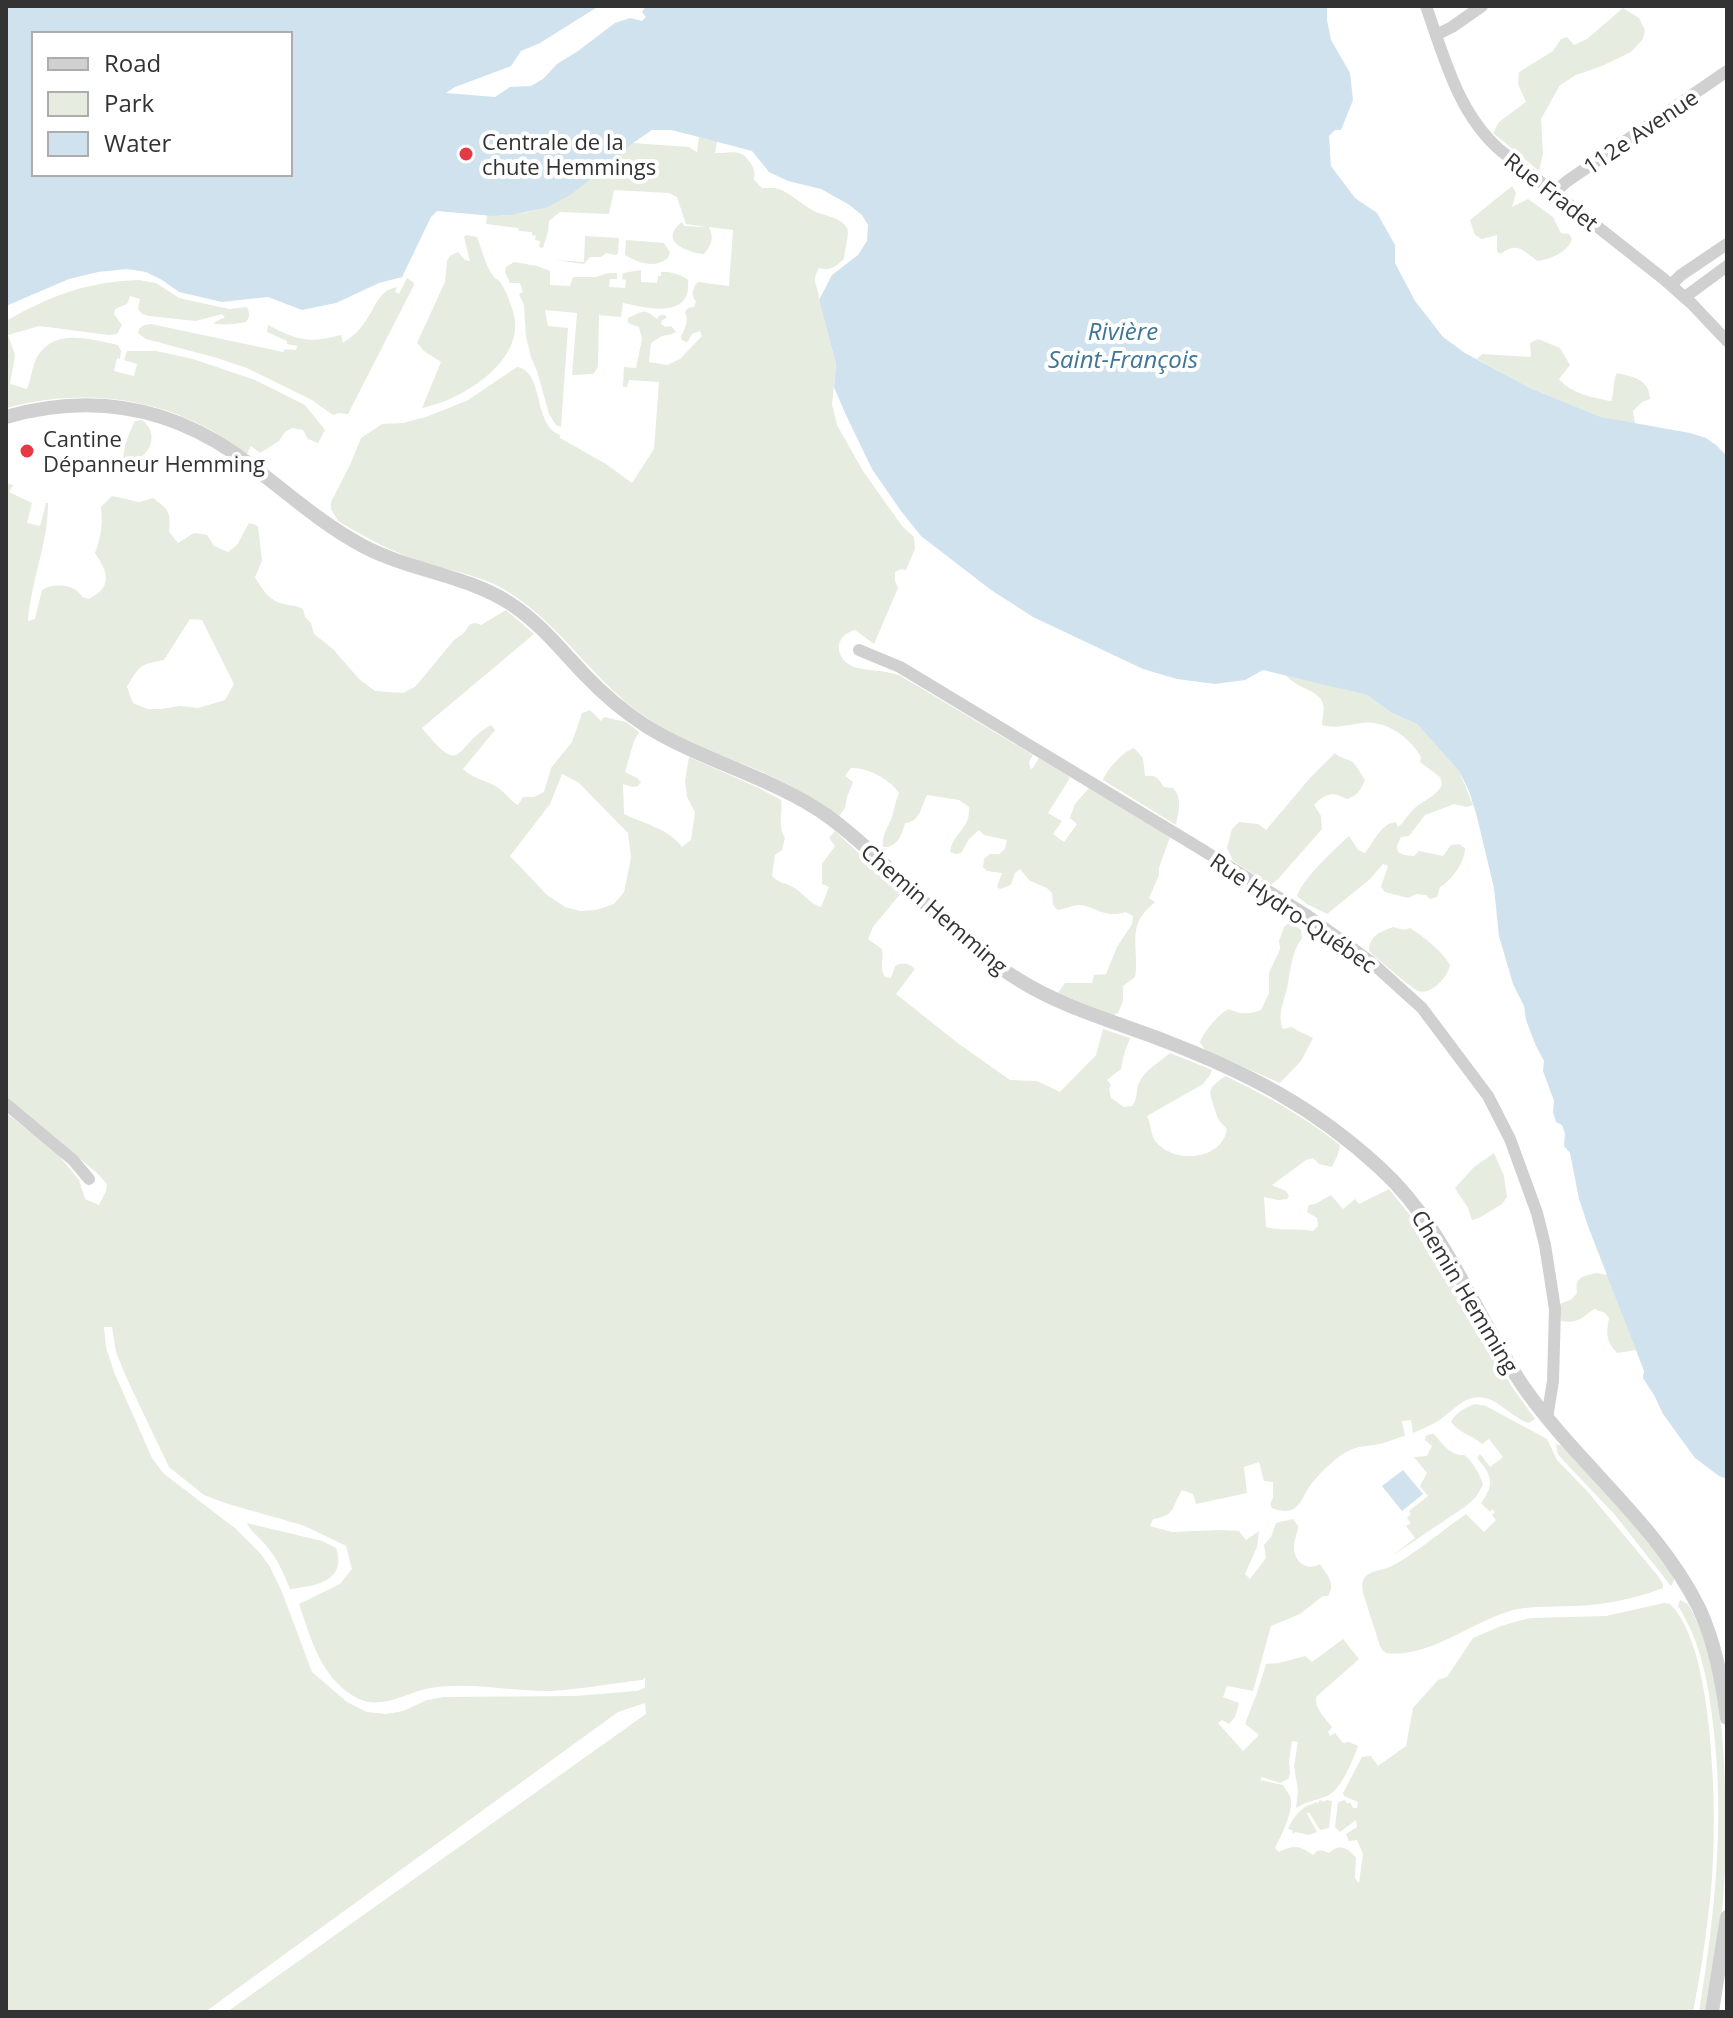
<svg xmlns="http://www.w3.org/2000/svg" width="1733" height="2018" viewBox="0 0 1733 2018" font-family="'Open Sans',sans-serif">
	<style>
		.green { fill: #e6ecdf; fill-rule: evenodd }
		.water { fill: #cfe2ee; fill-rule: evenodd }
		.lines { fill: none; stroke-linecap: round; stroke-linejoin: round }
		.minor { stroke: #d0d0d0; stroke-width: 12 }
		.tertiary { stroke: #d0d0d0; stroke-width: 14 }
		.poi-dot { fill: #e63946; stroke: #fff; stroke-width: 3 }
		.labels { text-anchor: middle; dominant-baseline: central; stroke-width: 8; stroke-linejoin: round; paint-order: stroke }
		.street-label { font-size: 22px; fill: #333; stroke: #fff }
		.poi-label { font-size: 22px; fill: #333; stroke: #fff; text-anchor: start }
		.water-label { font-size: 24px; font-style: italic; fill: #3f7597; stroke: #fff }
	</style>
	<rect width="100%" height="100%" fill="#fff"/>
	<g class="green">
		<polygon points="1623,8 1639,18 1645,30 1643,39 1631,52 1602,66 1576,75 1560,85 1541,119 1543,154 1539,171 1493,133 1499,122 1526,102 1518,84 1519,72 1553,51 1561,39 1567,37 1574,45 1587,39"/>
		<path d="M699 137 717 141 715 153C728 154 740 148 748 160 754 167 755 171 754 180L762 188C765 188 772 188 775 188 790 192 801 204 814 211 824 216 841 217 847 228 850 233 844 252 844 259 835 267 831 271 819 268 810 283 819 285 819 300L836 364 832 404 837 425 863 471 902 526 914 537 915 549 906 570 901 569 895 572V581L898 588 874 644 855 630C833 636 834 659 854 667 866 671 884 670 899 675L1033 755 1029 762 1030 768 1032 769 1039 758 1068 776 1070 778 1048 813 1062 821 1053 834 1064 842 1077 824 1070 818 1075 804 1089 788 1170 837 1159 868V875L1149 898 1155 902C1150 907 1144 912 1141 917 1130 934 1139 958 1135 977L1123 986V1001L1118 1013 1114 1015 1107 1013 1058 993 1065 983H1092L1094 975 1106 974 1117 947 1132 924 1133 916 1125 912C1105 919 1095 906 1079 905 1073 905 1064 909 1058 910L1053 905 1052 893 1047 888 1030 881 1020 869 1015 873 1011 885 1000 889 997 887 1002 873 987 871 983 867 984 859 990 854H999L1005 849 1007 840 984 835 979 830 969 839 961 853 956 854 950 852C953 832 971 829 969 807L959 800 927 795C921 807 920 822 905 823 902 835 897 848 883 847 882 836 886 830 891 820 894 811 895 802 899 793 891 780 867 767 851 768L845 776 853 782 847 797 845 808 839 816C817 801 795 787 771 776 727 756 679 741 640 713 589 676 556 618 500 587 475 574 446 570 420 561 390 551 365 537 338 521L331 509V502L350 465 361 438 382 424 403 423 426 417 456 405 468 400 517 367C545 372 532 424 560 435V438L606 464 632 483 654 449 659 382 629 380 627 387H623L624 367 636 368 642 339 639 327 628 323V318C643 311 644 308 657 319L660 315H666V318L662 320 661 324 665 327 671 326 676 332 672 334 662 336 651 343 649 362 667 365 680 359 702 336 700 331 692 334 688 341 686 342 682 340 681 336C685 329 689 320 685 312L688 308 694 307 696 302C691 295 692 288 698 282L729 286 733 230 709 227C714 238 712 244 704 254 686 252 658 241 682 222L684 226 707 227 686 224 677 197 669 193 614 190 609 214 560 212 549 221 548 232 543 248 539 247 540 241 535 240 536 236 532 235V232L519 231 518 228 486 224 487 215C551 220 589 182 633 143L689 147 697 152Z"/>
		<path d="M1512 186 1516 193 1512 207 1528 199 1553 217 1561 233 1569 234 1572 239C1568 252 1551 259 1538 261 1521 251 1520 241 1500 254L1497 251V235L1482 239 1475 235 1470 220Z"/>
		<path d="M466 235 477 237C481 248 487 269 494 277 495 279 498 279 499 281 506 289 511 305 514 315 525 362 460 401 422 408L441 362 424 351 417 343 445 282 447 261 450 256 458 252 465 260 470 261 464 237Z"/>
		<polygon points="585,236 619,238 618,253 616,255 606,253 601,257 590,257 584,264 554,260 584,262"/>
		<path d="M626 240 664 243 670 252 668 258C654 269 639 263 625 255Z"/>
		<path d="M514 262 537 266 550 271V285L570 286 573 277H596L608 273H617V279H610L609 287 625 288 626 280 622 279 623 273 641 270V282L657 283 658 276H661V272C670 271 681 275 688 280 692 320 647 308 623 303L621 317 599 315 598 365 597 369 593 374 572 375 577 313 545 310 548 326 568 328 561 427 556 425 549 414 537 371 531 357 526 337 524 305 519 294 523 292 520 283H510L505 272 506 267Z"/>
		<path d="M407 278 413 282 414 285 348 414 339 413 333 415 312 400 247 368 217 358 146 339 138 333C139 326 144 325 151 324L283 352 285 349 296 350 297 346 287 344V341L267 332 268 325C298 340 307 344 341 335L343 343C353 336 361 329 367 319 376 306 379 290 397 287L395 292 399 294Z"/>
		<path d="M139 280 156 283 179 298 229 309 247 307C250 313 250 317 246 322 236 324 222 326 213 323L225 317 222 314 196 321 149 316 142 314 138 309 140 299 130 296 127 304 115 309 114 314 122 325 117 334 109 335 39 326 8 335 15 355 10 384 27 389C31 379 32 368 36 359 53 327 90 339 118 345L121 351 120 359 117 358 114 371 134 376 137 364 124 360 127 351H156L193 359 255 380 305 405 325 430 318 443 308 439 303 430 292 428 285 432 279 441 260 453 251 446 247 454C235 446 223 437 211 430 149 395 73 389 6 408V321C52 295 86 282 139 280Z"/>
		<path d="M1538 339 1560 348 1570 365 1559 379C1570 393 1593 398 1611 401 1615 391 1612 383 1617 373 1634 377 1649 379 1650 399L1642 402 1633 411 1635 424 1601 417 1530 388 1477 359 1482 354 1531 357 1530 343Z"/>
		<path d="M142 420C163 436 146 463 123 464 123 448 128 435 135 421Z"/>
		<path d="M6 483 13 485 9 492 32 503 27 523 40 526 46 503H48C48 544 31 581 28 621L35 619 42 590C51 584 68 584 77 591 88 600 75 595 89 599 113 587 108 572 95 553 101 537 103 524 101 507L112 496 139 502 153 498C169 510 171 512 169 532L178 543 194 533 207 535 214 546 228 552 237 545 249 523 258 526 262 561 255 577C262 589 269 601 284 604 291 606 296 605 303 609L305 617 311 623 314 634 333 649 359 679 375 691 388 692 403 693 415 687 454 640 464 633 470 624 476 623 481 625 506 610 534 634 422 728C464 780 453 746 491 725L495 730 463 769C474 780 492 781 503 792 509 797 511 801 518 805L523 797H534L544 792 551 768 572 742 582 713 590 710 601 721 604 717 626 722 639 732 634 741 625 772 637 778 641 782 638 786 633 787 623 784 624 814C644 824 668 828 682 847L691 840 695 812 687 797 685 781 689 757 759 788 781 800C783 813 777 826 785 838L782 850 775 855 772 876C779 883 783 882 791 886 803 892 808 903 821 907L829 887 822 884V864L835 846 829 838 835 831 901 893 873 927 868 939 882 949C884 960 879 967 885 977L891 978 895 966C904 962 908 963 915 969L896 994 959 1044 1010 1080 1037 1081 1060 1092 1096 1055 1103 1029 1130 1038 1124 1054 1121 1069 1107 1080 1111 1085 1109 1089 1111 1098 1124 1107 1132 1106C1139 1097 1135 1089 1140 1081 1146 1069 1160 1062 1170 1053L1212 1070 1210 1075 1203 1084 1147 1116C1152 1126 1150 1138 1159 1145 1179 1164 1222 1159 1227 1129 1217 1119 1218 1119 1214 1107 1207 1086 1210 1089 1225 1076 1266 1095 1304 1117 1340 1145L1338 1154 1332 1167 1319 1164 1313 1158 1306 1160 1272 1185 1286 1191 1289 1196 1287 1199 1278 1200 1264 1197 1266 1227C1281 1231 1297 1228 1313 1231L1318 1226 1317 1218 1307 1212 1309 1205 1315 1204 1331 1195 1343 1209 1355 1199 1359 1204 1389 1189 1425 1234 1492 1353 1512 1387 1535 1419 1529 1423C1514 1419 1505 1406 1491 1400 1468 1391 1458 1407 1441 1419 1432 1425 1422 1429 1413 1433L1411 1420 1402 1421 1405 1436C1398 1437 1393 1440 1387 1442 1368 1448 1358 1443 1340 1456 1329 1464 1317 1476 1309 1487 1299 1504 1297 1517 1272 1508L1270 1504 1273 1498V1482L1264 1481 1259 1462 1244 1467 1247 1493 1196 1504 1193 1494 1182 1490C1171 1507 1177 1515 1153 1519L1150 1526 1172 1532 1221 1530 1239 1531 1246 1540 1259 1531 1257 1547 1245 1574 1250 1579 1266 1558 1264 1545 1271 1537 1276 1523 1293 1519 1298 1526C1298 1533 1294 1539 1294 1546 1293 1561 1306 1572 1320 1564 1327 1575 1336 1583 1328 1596H1323L1300 1614 1271 1626 1253 1691 1227 1686 1223 1697 1239 1703 1235 1717 1229 1724 1222 1720 1218 1723 1243 1751 1259 1735 1245 1724 1257 1693 1266 1664 1279 1663 1305 1656 1312 1662 1343 1639 1359 1659 1316 1697C1315 1709 1325 1718 1332 1727L1328 1732 1330 1736 1335 1733 1343 1743 1349 1742 1358 1746C1353 1760 1341 1790 1327 1796 1315 1801 1309 1800 1296 1808L1298 1791 1294 1766 1298 1742 1292 1741 1289 1761 1290 1774 1288 1779 1280 1783 1262 1777 1260 1780 1283 1785C1285 1789 1288 1792 1290 1796 1295 1809 1281 1836 1275 1848L1279 1852C1294 1845 1299 1845 1313 1855 1319 1848 1321 1850 1329 1853 1339 1843 1349 1848 1356 1858L1355 1878 1359 1883 1363 1854 1357 1840 1349 1841 1346 1834 1357 1827 1356 1820 1340 1832 1335 1827 1338 1802 1345 1800 1347 1804 1350 1802 1353 1808H1357L1358 1802 1344 1796 1343 1793 1362 1757 1371 1756 1378 1766 1406 1746 1413 1708 1438 1680 1447 1677 1473 1638 1501 1626 1518 1621 1531 1618 1606 1616 1664 1603 1670 1604C1717 1650 1717 1826 1711 1890 1707 1931 1701 1972 1693 2012H227L646 1714 645 1703 618 1712 205 2012H6V1113L56 1152 79 1180 85 1199 99 1205 106 1191 107 1184 97 1173 6 1097ZM190 619 202 620 234 684 225 700 198 708 180 706 161 709H147L133 703 127 687C139 666 140 664 164 660ZM562 774 578 782 628 833 631 858 624 892 614 904 596 910 580 911 565 907 547 895 510 856 550 804ZM104 1327H112L116 1352 127 1379 169 1467 204 1495 225 1503 305 1526 346 1546 352 1569 340 1584 299 1604C312 1641 321 1680 359 1699 382 1710 408 1692 430 1688 470 1681 512 1692 552 1691 582 1689 613 1683 643 1680L645 1677V1688L637 1691 575 1696 444 1697 427 1700 403 1711 386 1714 367 1712 347 1702 312 1672 282 1592 270 1567 260 1553 236 1529 163 1473 152 1458 114 1372 106 1347Z"/>
		<path d="M1286 675 1367 695 1392 713 1417 724 1459 771 1473 805 1467 807 1454 804 1425 815 1409 836 1401 837 1397 846 1398 852 1404 855 1414 856 1419 851 1443 856 1451 845 1459 844 1465 848C1465 862 1452 880 1440 887L1437 897 1430 899 1426 895 1416 894 1408 898 1385 892 1381 887 1388 866 1383 864 1370 879 1327 914 1307 904 1297 896C1303 878 1334 850 1349 836L1358 850 1365 853C1374 842 1381 823 1396 822L1398 827C1405 821 1409 813 1416 807 1426 799 1436 796 1442 785L1440 777 1420 762 1421 757C1410 737 1385 719 1361 723 1347 725 1336 729 1322 725 1322 718 1325 710 1323 704 1320 690 1295 688 1286 675Z"/>
		<path d="M1134 748 1143 758 1145 776C1158 775 1157 778 1164 787L1173 788C1183 799 1178 811 1176 825L1103 780C1106 770 1124 751 1134 748Z"/>
		<path d="M1335 753C1340 758 1345 758 1351 761 1357 765 1361 775 1365 780 1361 790 1357 796 1347 799 1332 791 1326 793 1314 805L1321 816 1322 829 1279 878 1271 885 1233 861 1227 848 1232 829 1239 822 1258 824 1266 830 1310 778Z"/>
		<path d="M1290 922 1301 930 1302 938C1292 952 1291 966 1288 983 1286 998 1276 1014 1283 1029L1291 1027 1313 1038 1301 1061 1280 1083 1205 1050 1200 1042C1205 1030 1217 1016 1228 1009 1240 1014 1249 1015 1261 1010L1269 993V973L1280 949 1279 941 1284 927Z"/>
		<path d="M1393 927 1404 930 1410 928C1424 937 1442 951 1450 965 1448 974 1443 980 1436 986 1430 990 1426 993 1419 991 1413 990 1377 958 1369 951 1369 936 1380 932 1393 927Z"/>
		<polygon points="1494,1153 1504,1176 1507,1197 1502,1204 1479,1218 1472,1220 1468,1208 1455,1188 1474,1167"/>
		<path d="M1596 1273 1608 1275 1636 1350 1617 1353C1606 1341 1606 1334 1609 1318L1605 1313 1594 1309C1582 1318 1577 1324 1561 1321L1560 1304 1572 1299 1577 1293C1575 1276 1582 1277 1596 1273Z"/>
		<path d="M1475 1404 1486 1406 1547 1439 1557 1460 1587 1491 1658 1576 1663 1584V1588C1634 1599 1605 1605 1573 1606 1551 1607 1528 1605 1507 1612 1469 1624 1426 1659 1386 1653L1382 1650 1380 1646 1363 1593C1362 1586 1361 1580 1367 1575 1374 1570 1384 1570 1392 1566 1418 1552 1441 1531 1466 1514L1484 1532 1496 1520 1492 1515 1495 1512 1492 1509 1490 1512 1481 1503C1495 1484 1492 1475 1477 1458L1480 1454 1490 1467 1503 1457 1489 1439 1482 1444C1472 1435 1459 1433 1451 1422 1456 1412 1465 1408 1475 1404Z"/>
		<path d="M1430 1434H1434C1442 1443 1450 1456 1464 1455 1473 1462 1480 1474 1483 1485L1476 1497 1466 1506 1392 1556 1415 1538 1406 1526 1411 1523 1407 1518 1411 1514 1409 1511 1428 1496 1420 1486 1427 1473 1414 1457 1427 1456 1432 1446 1425 1440 1426 1436Z"/>
		<polygon points="1556,1444 1562,1446 1637,1529 1674,1576 1674,1581 1671,1586 1615,1515 1562,1459 1558,1454"/>
		<path d="M247 1523 322 1541 336 1548C347 1581 316 1586 290 1589 284 1574 278 1560 268 1548 262 1539 251 1533 247 1523Z"/>
		<path d="M1680 1600 1688 1604C1715 1652 1721 1709 1724 1763 1726 1804 1727 1844 1724 1885 1722 1928 1713 1970 1706 2012H1699C1715 1914 1725 1822 1713 1723 1708 1682 1701 1642 1678 1606Z"/>
		<path d="M1320 1800 1324 1802 1327 1800 1332 1801 1329 1828 1320 1830 1309 1812 1307 1814 1317 1832 1309 1835 1295 1832 1293 1834 1292 1830 1288 1829C1293 1818 1301 1806 1313 1804L1315 1802 1318 1803Z"/>
	</g>
	<g class="water">
		<path d="M6 6H599L540 43 521 51 511 66 455 87 446 93 495 97 510 87 531 86 543 79 557 64 578 51 615 23 630 18 642 21 646 17 642 12 646 6H1327V20L1331 40 1350 73 1353 100 1341 130H1335L1329 136 1331 166 1355 198 1377 213 1395 245V263L1415 301 1443 337 1465 353 1530 388 1601 417 1690 433 1706 438 1716 445 1726 455 1725 459 1727 461V1479L1719 1476 1695 1458 1663 1414 1654 1395 1643 1378 1644 1371 1639 1358 1588 1226 1579 1199 1570 1153 1564 1146 1565 1134 1562 1125 1556 1122 1553 1112 1554 1101 1543 1071 1544 1061 1536 1046 1526 1020 1524 1006 1513 984 1499 936 1494 888 1476 813 1469 791 1459 771 1417 724 1392 713 1367 695 1263 670 1245 680 1215 684 1177 679 1143 669 1033 617 991 590 921 536 901 511 872 469 845 413 834 387 836 364 819 300 832 275 858 255 867 241 868 225 862 215 848 204 821 189 788 181 769 172 752 151 699 137 671 130H652L633 143 598 174 570 195 548 207 512 215 493 216 437 211 431 217 402 277 379 283 336 303 302 310 268 297 222 302 179 292 162 280 146 272 127 269 98 272 69 279 6 306ZM34 34H290V174H34Z"/>
		<polygon points="1403,1470 1423,1494 1402,1511 1382,1486"/>
	</g>
	<g class="lines">
		<g class="minor">
			<path d="M1426 6C1444 57 1458 113 1500 150L1665 280 1692 304 1727 341"/>
			<polyline points="1436,35 1452,27 1482,6"/>
			<polyline points="1554,193 1566,182 1727,71"/>
			<polyline points="1671,285 1681,275 1727,244"/>
			<polyline points="1685,297 1727,266"/>
			<polyline points="859,650 900,667 1201,849 1307,915 1370,961 1422,1008 1488,1096 1510,1139 1537,1213 1545,1245 1555,1309 1553,1381 1547,1418"/>
			<polyline points="6,1104 73,1160 89,1179"/>
		</g>
		<g class="tertiary">
			<path d="M6 417C87 394 164 405 234 453 277 483 316 521 363 546 410 571 467 575 511 604 540 623 561 650 585 675 603 694 623 711 646 726 704 762 773 777 829 817 896 867 947 936 1019 980 1064 1008 1116 1022 1165 1041 1248 1073 1314 1107 1380 1168 1445 1227 1474 1314 1523 1386 1576 1463 1657 1523 1699 1608 1715 1643 1722 1680 1727 1718"/>
			<polyline points="1712,2012 1727,1917"/>
		</g>
	</g>
	<g class="poi-dot">
		<circle cx="466" cy="154" r="8"/>
		<circle cx="27" cy="451" r="8"/>
	</g>
	<g class="labels">
		<g class="street-label">
			<text transform="translate(1640 131) rotate(-34)">112e Avenue</text>
			<text transform="translate(1552 191) rotate(38)">Rue Fradet</text>
			<text transform="translate(935 908) rotate(41)">Chemin Hemming</text>
			<text transform="translate(1294 912) rotate(34)">Rue Hydro-Québec</text>
			<text transform="translate(1466 1291) rotate(59)">Chemin Hemming</text>
		</g>
		<g class="poi-label">
			<text x="482" y="141">Centrale de la<tspan x="482" dy="25">chute Hemmings</tspan></text>
			<text x="43" y="438">Cantine<tspan x="43" dy="25">Dépanneur Hemming</tspan></text>
		</g>
		<g class="water-label">
			<text x="1123" y="330">Rivière<tspan x="1123" dy="28">Saint-François</tspan></text>
		</g>
	</g>
	<rect width="1733" height="2018" fill="none" stroke="#333333" stroke-width="16"/>
	<rect x="32" y="32" width="260" height="144" fill="#ffffff" stroke="#adadad" stroke-width="2"/>
	<rect x="48" y="58" width="40" height="12" fill="#d0d0d0" stroke="#adadad" stroke-width="2"/>
	<text x="104" y="72" font-size="24" fill="#333333">Road</text>
	<rect x="48" y="92" width="40" height="24" fill="#e6ecdf" stroke="#adadad" stroke-width="2"/>
	<text x="104" y="112" font-size="24" fill="#333333">Park</text>
	<rect x="48" y="132" width="40" height="24" fill="#cfe2ee" stroke="#adadad" stroke-width="2"/>
	<text x="104" y="152" font-size="24" fill="#333333">Water</text>
</svg>
